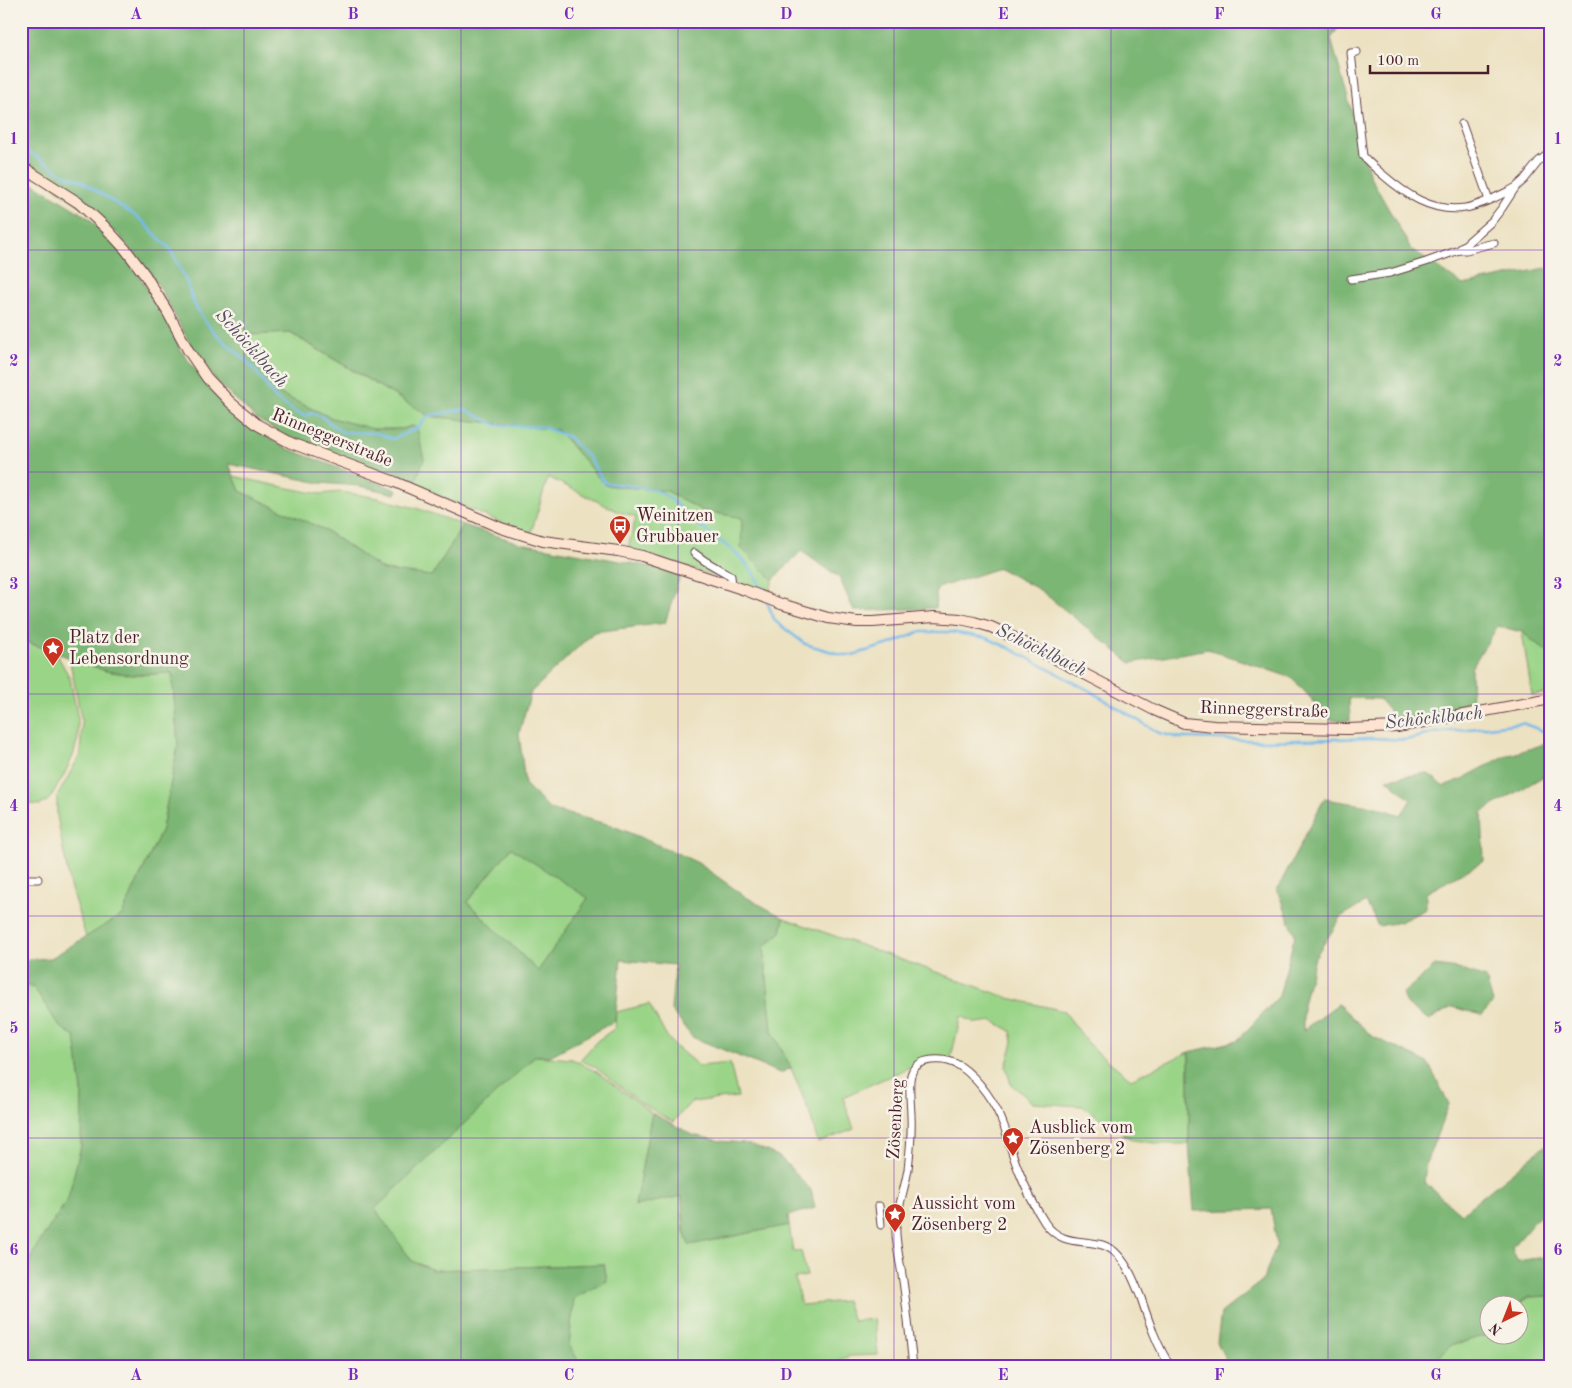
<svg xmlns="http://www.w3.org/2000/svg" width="1572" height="1388" viewBox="0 0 1572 1388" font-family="'Old Standard TT',serif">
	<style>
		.green { fill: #9ad487; stroke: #727a59 }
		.forest { fill: #7bb674; stroke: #626a50; fill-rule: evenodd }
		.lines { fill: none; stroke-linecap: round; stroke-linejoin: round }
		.stream { stroke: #72b9ea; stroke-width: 2.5 }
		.street-casing { stroke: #623c42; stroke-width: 9 }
		.secondary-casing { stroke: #623c42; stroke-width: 12 }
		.street { stroke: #fff; stroke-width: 7 }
		.secondary { stroke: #fde4d1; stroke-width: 10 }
		.grid { fill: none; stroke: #7b2cbf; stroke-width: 1; stroke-opacity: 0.55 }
		.labels { text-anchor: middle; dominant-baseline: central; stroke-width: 5; stroke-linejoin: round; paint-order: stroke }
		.street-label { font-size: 18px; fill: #4a1f2b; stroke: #f7f3e8 }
		.poi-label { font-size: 18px; fill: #4a1f2b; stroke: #f7f3e8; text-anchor: start }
		.water-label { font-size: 19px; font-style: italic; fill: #564d64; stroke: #f7f3e8 }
		.neatline { fill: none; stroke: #7b2cbf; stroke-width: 2 }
		.grid-label { font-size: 16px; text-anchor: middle; font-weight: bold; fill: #7b2cbf }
	</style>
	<rect width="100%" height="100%" fill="#f7f3e8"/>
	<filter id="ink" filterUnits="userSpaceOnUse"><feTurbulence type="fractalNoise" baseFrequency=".02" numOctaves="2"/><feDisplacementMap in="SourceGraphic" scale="10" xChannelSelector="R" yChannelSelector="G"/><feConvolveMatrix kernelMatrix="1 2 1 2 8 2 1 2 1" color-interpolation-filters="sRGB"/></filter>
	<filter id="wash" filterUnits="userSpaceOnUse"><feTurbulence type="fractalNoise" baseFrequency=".0096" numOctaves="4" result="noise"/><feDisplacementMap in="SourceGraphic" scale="20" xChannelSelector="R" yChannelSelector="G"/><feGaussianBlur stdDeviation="1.12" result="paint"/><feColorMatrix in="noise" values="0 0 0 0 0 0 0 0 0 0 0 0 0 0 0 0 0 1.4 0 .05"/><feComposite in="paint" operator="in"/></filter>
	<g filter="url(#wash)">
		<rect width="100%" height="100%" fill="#ece1c1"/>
		<g class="green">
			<polygon points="290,333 429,416 558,430 605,485 667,491 701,510 742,518 742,548 773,580 769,592 764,592 628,548 636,517 617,511 548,477 531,533 516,529 414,485 424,459 412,426 402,429 373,429 332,418 278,393 255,362 248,335"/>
			<polygon points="233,476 278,486 320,494 341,492 373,497 416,508 463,525 432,577 383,570 325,530 240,491"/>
			<polygon points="1522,632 1551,655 1551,693 1532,695"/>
			<polygon points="21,640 56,653 70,678 78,719 78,738 73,756 63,777 50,798 46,802 40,805 21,803"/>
			<polygon points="69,657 106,671 133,675 172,673 178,745 162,829 122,915 86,937 70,886 57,816 57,797 80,755 82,722"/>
			<polygon points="512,847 588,898 538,971 467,902"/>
			<polygon points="784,918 1009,998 1064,1011 1092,1048 1131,1079 1189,1052 1189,1144 1162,1144 1133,1140 1082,1106 1033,1103 1011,1084 1006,1067 1013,1042 1011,1031 993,1021 976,1023 961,1016 950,1061 938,1058 916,1067 908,1068 843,1097 854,1129 818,1143 810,1114 791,1068 772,1031 764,947 781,932"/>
			<polygon points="21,986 33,986 59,1026 75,1036 82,1091 81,1146 68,1199 37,1246 21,1279"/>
			<polygon points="649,1004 665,1034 675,1046 699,1066 730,1063 738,1097 691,1102 673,1122 641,1103 595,1067 580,1060 597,1041 615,1028 616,1012"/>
			<polygon points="535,1056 572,1059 597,1072 652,1113 635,1205 682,1196 684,1231 689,1245 789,1225 793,1252 801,1251 807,1276 795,1278 801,1305 846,1301 853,1321 874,1319 878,1355 850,1356 820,1367 582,1367 569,1345 574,1298 607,1281 604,1264 433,1270 412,1261 374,1209"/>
			<polygon points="1551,1296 1551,1367 1430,1367 1431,1365 1450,1346 1489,1334 1490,1336 1520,1336 1520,1306 1517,1305 1528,1297"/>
		</g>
		<g class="forest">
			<polygon points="21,21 1342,21 1331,39 1370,176 1411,249 1463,285 1546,268 1551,276 1551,655 1522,632 1498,626 1471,668 1472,709 1395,718 1379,699 1349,698 1350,721 1331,720 1292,678 1208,649 1131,663 1040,590 999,568 937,588 935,608 854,611 839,577 801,551 773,580 741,548 742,518 701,510 667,491 605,485 558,430 429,416 291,333 248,335 255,362 278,393 332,418 373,429 402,429 412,426 417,428 424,459 414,485 288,437 257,419 217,382 193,349 160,288 149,271 118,234 21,162"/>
			<path d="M21 176 89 218 117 248 140 277 163 315 182 352 203 380 224 405 249 426 283 447 397 490 395 494 360 486 320 483 229 464 240 491 325 530 383 570 432 576 463 525 520 543 658 568 680 576 665 623 594 632 531 692 519 733 525 784 549 809 611 825 677 853 698 863 746 897 784 918 781 932 764 947 772 1031 791 1068 780 1073 692 1037 671 1010 675 965 621 960 615 1021 550 1056H535L375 1209 412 1261 433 1270 604 1264 607 1281 574 1298 569 1345 582 1367H21V1279L37 1246 68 1199 81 1146 82 1091 75 1037 59 1026 33 986H21V960L51 958 122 915 162 829 178 745 172 673 133 675 106 671 21 640ZM511 848 588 898 538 971 467 902Z"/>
			<polygon points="1551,742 1551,772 1482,812 1484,861 1426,893 1426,909 1400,922 1378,926 1366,902 1342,916 1315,957 1303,1004 1303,1030 1338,1004 1372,1036 1428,1063 1449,1104 1426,1163 1424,1182 1461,1214 1551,1141 1551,1202 1512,1248 1517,1261 1551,1256 1551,1296 1528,1297 1517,1305 1490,1306 1489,1334 1450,1346 1430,1367 1229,1367 1217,1342 1221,1313 1263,1280 1277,1244 1271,1209 1194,1211 1189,1144 1189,1052 1237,1041 1279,996 1295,935 1277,890 1324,799 1376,807 1401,815 1411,800 1387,779 1427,773 1444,786 1462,779 1503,757"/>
			<polygon points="1435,966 1458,969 1486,978 1493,1003 1482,1015 1452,1007 1429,1020 1406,1004 1402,994"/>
			<polygon points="652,1113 693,1135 720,1141 744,1143 762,1149 773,1154 782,1159 811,1190 815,1208 788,1216 789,1225 689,1245 684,1231 682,1196 635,1206"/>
		</g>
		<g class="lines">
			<g class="stream">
				<path d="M21 147 65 175 80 180 140 219 170 249 186 280 194 304 204 320 219 337 243 358 257 373 275 398 295 412 305 416 313 413 322 417 342 432 376 433 393 439 417 428 428 416 464 409 496 425 543 427 569 437 590 459 604 483C617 484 653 487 663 494 675 501 684 513 695 522 724 546 750 556 764 595"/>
				<polyline points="767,602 775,621 805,644 843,655 853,655 893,643 919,632 951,632 987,638 1009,648 1092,692 1159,733 1181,738 1193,738 1265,741 1371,738 1406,740 1434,733 1522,723 1551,734"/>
			</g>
		</g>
	</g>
	<g filter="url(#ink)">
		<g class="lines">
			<g class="street-casing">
				<g id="street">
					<path d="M1357 52 1351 53 1363 156C1369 163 1375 168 1382 174 1405 194 1432 213 1465 208 1482 205 1498 196 1515 188"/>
					<polyline points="1462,124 1489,200"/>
					<polyline points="1459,250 1492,221 1502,208 1515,188 1524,180 1539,161 1551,152"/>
					<polyline points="1351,279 1390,273 1426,262 1459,250 1466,250 1494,243"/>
					<polyline points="694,553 705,561 731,576 732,586"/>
					<polyline points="21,882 26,879 38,879"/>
					<polyline points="879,1206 881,1225"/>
					<path d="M913 1367C910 1338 907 1309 903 1281 901 1267 895 1241 896 1228 897 1208 905 1189 908 1169 910 1152 912 1134 911 1116 911 1106 908 1084 911 1075 916 1056 946 1057 960 1066 979 1079 996 1104 1004 1126 1009 1140 1012 1155 1018 1169 1025 1187 1034 1206 1045 1223 1066 1253 1097 1232 1118 1255 1129 1267 1135 1283 1141 1298 1149 1322 1157 1346 1171 1367"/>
				</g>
			</g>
			<g class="secondary-casing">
				<polyline id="secondary" points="21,166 79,203 105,227 126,250 145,275 167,311 188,350 207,378 231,403 258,425 291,443 395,482 501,528 543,541 618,551 642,556 745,590 781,604 828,618 857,622 873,622 934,617 960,619 974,622 991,627 1017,639 1154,710 1184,723 1214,726 1347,729 1397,727 1551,699"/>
			</g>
			<use href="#street" class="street"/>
			<use href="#secondary" class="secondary"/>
		</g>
	</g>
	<path class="grid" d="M244 21V1367M461 21V1367M678 21V1367M894 21V1367M1111 21V1367M1328 21V1367M21 250H1551M21 472H1551M21 694H1551M21 916H1551M21 1138H1551"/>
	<defs>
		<g id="bus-pin" transform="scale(1.125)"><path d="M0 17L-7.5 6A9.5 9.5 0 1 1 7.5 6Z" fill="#c8321e" stroke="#f7f3e8"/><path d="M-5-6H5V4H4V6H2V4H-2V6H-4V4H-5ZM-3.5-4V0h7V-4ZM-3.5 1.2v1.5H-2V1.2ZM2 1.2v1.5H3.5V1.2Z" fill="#fff"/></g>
		<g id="sight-pin" transform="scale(1.125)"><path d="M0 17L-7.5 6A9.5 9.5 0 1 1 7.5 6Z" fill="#c8321e" stroke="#f7f3e8"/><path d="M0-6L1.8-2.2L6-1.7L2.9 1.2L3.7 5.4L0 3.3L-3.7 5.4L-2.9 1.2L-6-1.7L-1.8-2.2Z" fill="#fff"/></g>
	</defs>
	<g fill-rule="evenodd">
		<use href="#bus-pin" x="620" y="526"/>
		<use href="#sight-pin" x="53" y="648"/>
		<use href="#sight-pin" x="1013" y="1138"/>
		<use href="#sight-pin" x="895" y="1214"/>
	</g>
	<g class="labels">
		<g class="street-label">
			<text transform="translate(332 438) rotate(22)">Rinneggerstraße</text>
			<text transform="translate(1264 710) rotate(2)">Rinneggerstraße</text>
			<text transform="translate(896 1119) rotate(-87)">Zösenberg</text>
		</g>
		<g class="poi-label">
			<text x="636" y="516">Weinitzen<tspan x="636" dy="21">Grubbauer</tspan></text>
			<text x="69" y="638">Platz der<tspan x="69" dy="21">Lebensordnung</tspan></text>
			<text x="1029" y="1128">Ausblick vom<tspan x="1029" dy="21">Zösenberg 2</tspan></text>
			<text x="911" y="1204">Aussicht vom<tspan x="911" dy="21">Zösenberg 2</tspan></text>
		</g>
		<g class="water-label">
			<text transform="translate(251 349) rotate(48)">Schöcklbach</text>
			<text transform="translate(1041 651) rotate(26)">Schöcklbach</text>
			<text transform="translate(1434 719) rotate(-6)">Schöcklbach</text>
		</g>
	</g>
	<rect width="1572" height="1388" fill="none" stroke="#f7f3e8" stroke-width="55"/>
	<g transform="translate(1504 1320) rotate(223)"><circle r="24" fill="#f7f3e8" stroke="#b29e9c"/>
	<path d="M0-4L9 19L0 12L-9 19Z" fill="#c8321e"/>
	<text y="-8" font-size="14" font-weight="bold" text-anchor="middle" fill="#4a1f2b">N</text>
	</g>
	<path d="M1370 65v8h118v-8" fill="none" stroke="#4a1f2b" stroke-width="2.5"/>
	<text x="1377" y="65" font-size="15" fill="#4a1f2b" stroke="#f7f3e8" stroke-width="4" paint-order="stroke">100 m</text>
	<rect x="28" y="28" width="1516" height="1332" class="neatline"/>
	<g class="grid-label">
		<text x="136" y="19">A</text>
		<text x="353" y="19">B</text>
		<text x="569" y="19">C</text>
		<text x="786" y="19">D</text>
		<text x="1003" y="19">E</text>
		<text x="1219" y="19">F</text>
		<text x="1436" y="19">G</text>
		<text x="14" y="144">1</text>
		<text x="1558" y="144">1</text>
		<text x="14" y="366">2</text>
		<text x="1558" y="366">2</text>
		<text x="14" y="589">3</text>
		<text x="1558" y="589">3</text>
		<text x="14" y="811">4</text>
		<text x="1558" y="811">4</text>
		<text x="14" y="1033">5</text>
		<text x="1558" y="1033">5</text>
		<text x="14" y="1255">6</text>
		<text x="1558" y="1255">6</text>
		<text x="136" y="1380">A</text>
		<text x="353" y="1380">B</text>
		<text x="569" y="1380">C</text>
		<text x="786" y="1380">D</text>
		<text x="1003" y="1380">E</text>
		<text x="1219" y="1380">F</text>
		<text x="1436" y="1380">G</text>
	</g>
</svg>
